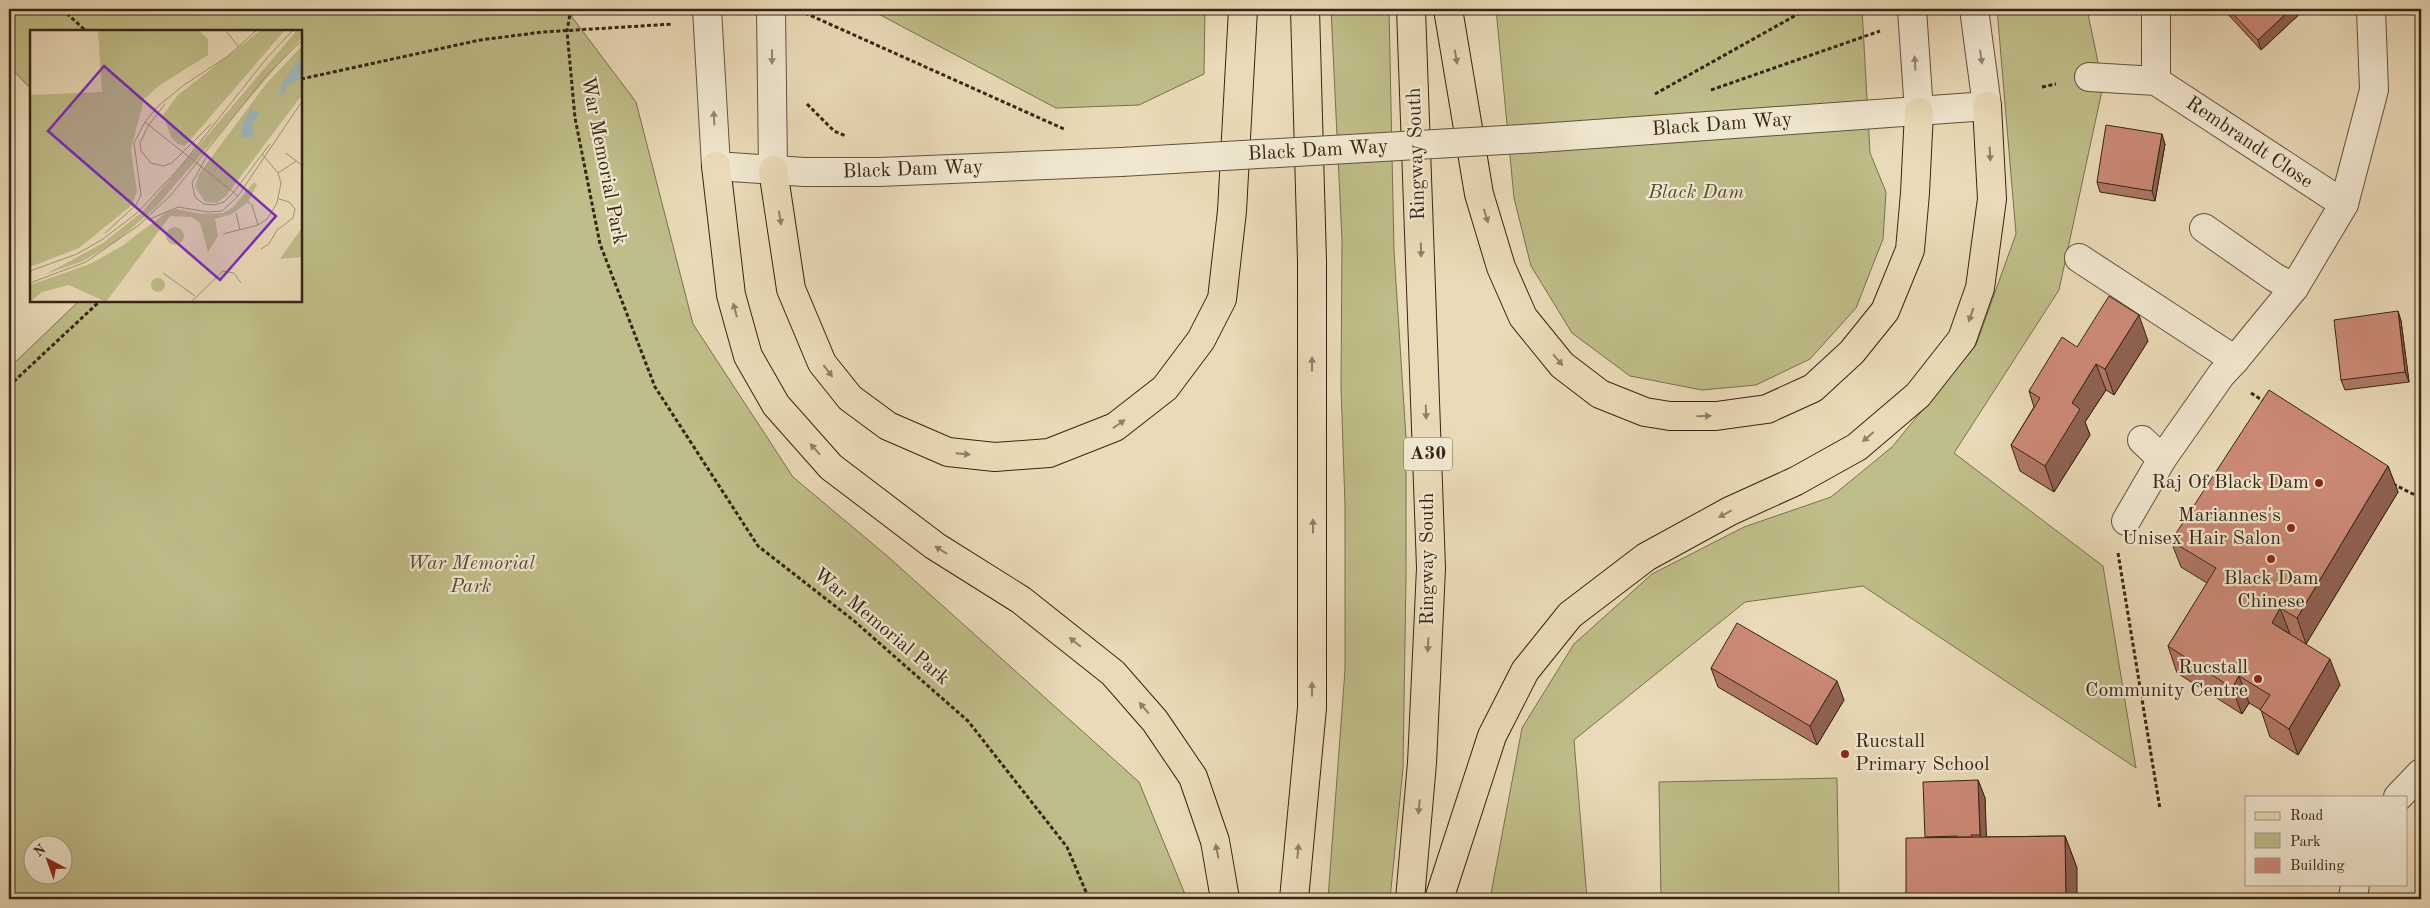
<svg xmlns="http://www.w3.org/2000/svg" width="2430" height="908" viewBox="0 0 2430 908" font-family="'Old Standard TT',serif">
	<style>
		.green { fill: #bfbd89; stroke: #7a714e; fill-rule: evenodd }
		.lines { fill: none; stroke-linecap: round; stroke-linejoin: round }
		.minor-casing { stroke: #63523c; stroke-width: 30 }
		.major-casing { stroke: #362513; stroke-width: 30 }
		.path { stroke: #362513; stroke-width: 3; stroke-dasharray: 4 2.5; stroke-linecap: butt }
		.minor { stroke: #f1e7d0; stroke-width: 28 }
		.major { stroke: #eadab7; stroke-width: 28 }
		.minor-bridge-casing { stroke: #63523c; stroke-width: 30; stroke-linecap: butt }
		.minor-bridge { stroke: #f1e7d0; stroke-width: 28 }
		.wall { fill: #b07766; stroke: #362513 }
		.shaded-wall { fill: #906153; stroke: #362513 }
		.building { fill: #cd8a77; stroke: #362513 }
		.oneway { fill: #948672 }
		.oneway2 { fill: #908065 }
		.poi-dot { fill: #8f2418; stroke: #f1e7d0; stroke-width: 2 }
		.labels { text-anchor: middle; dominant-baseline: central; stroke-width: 4.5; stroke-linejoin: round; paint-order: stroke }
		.shield { fill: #f1e7d0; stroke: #6e5f4c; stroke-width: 1 }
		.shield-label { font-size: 19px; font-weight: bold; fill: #362513 }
		.street-label { font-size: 20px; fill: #362513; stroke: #f1e7d0 }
		.park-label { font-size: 20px; font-style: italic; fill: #584b30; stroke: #f1e7d0 }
		.poi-label { font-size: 20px; fill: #362513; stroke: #f1e7d0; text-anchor: end }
		.inset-road { fill: none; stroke: #a29275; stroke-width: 1 }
		.view { fill: #7b2cbf; fill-opacity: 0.15; stroke: #7b2cbf; stroke-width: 2.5 }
		.inset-edge { fill: none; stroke: #362513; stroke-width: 2.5 }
	</style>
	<rect width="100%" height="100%" fill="#eadab7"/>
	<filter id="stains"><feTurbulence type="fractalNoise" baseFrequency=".004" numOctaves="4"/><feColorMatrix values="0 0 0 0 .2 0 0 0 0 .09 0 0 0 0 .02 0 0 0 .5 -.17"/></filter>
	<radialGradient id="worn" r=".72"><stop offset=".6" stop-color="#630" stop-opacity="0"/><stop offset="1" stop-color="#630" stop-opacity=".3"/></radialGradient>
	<g class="green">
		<path d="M9 9H566L636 102 693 324 793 477 886 555 1139 782 1187 899H9V368L79 301H301V31H31V89L9 66ZM32 846H62V876H32Z"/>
		<polygon points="869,9 1205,9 1204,74 1139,105 1056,108"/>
		<polygon points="1331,9 1389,9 1394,251 1406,438 1406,577 1403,768 1390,899 1328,899 1345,670 1345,505 1341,387 1342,241"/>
		<polygon points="1496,9 1862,9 1870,153 1886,192 1883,239 1856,308 1810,359 1756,385 1702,390 1630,376 1572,333 1531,266 1514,198"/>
		<polygon points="1997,9 2087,9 2103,86 2059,290 1954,453 2103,566 2136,768 1863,586 1745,602 1574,740 1587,899 1490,899 1522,728 1574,644 1652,574 1744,527 1831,497 1892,447 1976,345 2016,234"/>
		<polygon points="1837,778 1839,899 1661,899 1659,782"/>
	</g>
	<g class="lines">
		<g class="minor-casing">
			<g id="minor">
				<polyline points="707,9 716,166 804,172 879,172 1121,162"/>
				<polyline points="771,9 773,170"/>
				<polyline points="1912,9 1919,112"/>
				<polyline points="2156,9 2156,81"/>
				<polyline points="2089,77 2156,81 2344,204"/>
				<polyline points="1539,138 1987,106 1974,9"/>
				<polyline points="2204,228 2274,277 2294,288"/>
				<polyline points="2079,258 2235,360"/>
				<polyline points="2142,440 2162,459"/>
				<polyline points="2126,521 2162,459 2221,375 2235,360 2294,288 2344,204 2374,90 2371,9"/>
				<polyline points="2398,797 2421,773"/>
				<polyline points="2353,899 2355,884"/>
			</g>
		</g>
		<g class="major-casing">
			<g id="major">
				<polyline points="1448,9 1479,194 1501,267 1523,317 1562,365 1600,394 1645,412 1670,416 1716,416 1767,409 1813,388 1852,352 1885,311 1910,250 1915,193 1919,112"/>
				<polyline points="716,166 731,295 748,356 776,405 831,467 935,546 1021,600 1113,673 1155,721 1193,777 1215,841 1225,899"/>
				<polyline points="773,170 791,289 822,363 850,398 888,426 948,452 995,457 1049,453 1115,427 1165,388 1201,340 1222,299 1232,211 1243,9"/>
				<polyline points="1294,899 1312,708 1312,261 1305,9"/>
				<polyline points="1410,899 1422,763 1431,568 1411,9"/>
				<polyline points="1439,899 1492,736 1525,671 1570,615 1646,557 1730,511 1796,481 1857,447 1918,395 1962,339 1980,288 1992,199 1987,106"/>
			</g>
		</g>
		<g class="path">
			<polyline points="62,9 86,31"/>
			<polyline points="571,9 567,31 575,118 600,244 655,387 758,546 853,620 968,721 1067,847 1089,899"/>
			<polyline points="805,13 1064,129"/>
			<polyline points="301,79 480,40 543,32 673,24"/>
			<polyline points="2042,87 2056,84"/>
			<polyline points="1711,90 1880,31"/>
			<polyline points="1655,94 1807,9"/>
			<polyline points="807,104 834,131 846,136"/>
			<polyline points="9,386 100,301"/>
			<polyline points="2251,393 2265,402"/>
			<polyline points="2393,484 2421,498"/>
			<polyline points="2118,553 2160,809"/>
		</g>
		<use href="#minor" class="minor"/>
		<use href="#major" class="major"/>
		<g class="minor-bridge-casing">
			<polyline id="minor-bridge" points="1121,162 1539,138"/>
		</g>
		<use href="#minor-bridge" class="minor-bridge"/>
	</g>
	<g class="wall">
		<polygon points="2224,9 2305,9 2261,50 2225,11"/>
		<polygon points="2165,144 2155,201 2100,192 2097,182"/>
		<polygon points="2398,311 2401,321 2409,382 2345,390 2341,380"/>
		<polygon points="2148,341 2114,395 2106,390 2085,422 2090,435 2054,492 2020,471 2011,445 2034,407 2029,391 2077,347"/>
		<polygon points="2388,466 2398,492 2306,644 2340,685 2298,755 2270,737 2261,710 2249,703 2242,714 2177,673 2168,646 2207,583 2181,567 2171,541"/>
		<polygon points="1711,668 1844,700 1817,745 1718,687"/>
		<polygon points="1978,780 1985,798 1986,837 2065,836 2077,868 1925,837"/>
	</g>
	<g class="shaded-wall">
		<polygon points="2291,9 2305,9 2261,50 2258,40"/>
		<polygon points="2162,134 2165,144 2155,201 2152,191"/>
		<polygon points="2398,311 2401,321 2409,382 2405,372"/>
		<polygon points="2139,315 2148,341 2114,395 2105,369"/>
		<polygon points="2096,364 2106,390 2085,422 2090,435 2054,492 2045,466 2072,403"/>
		<polygon points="2388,466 2398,492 2306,644 2297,618"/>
		<polygon points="2280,608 2290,634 2272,623"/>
		<polygon points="2330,659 2340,685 2298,755 2289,729"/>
		<polygon points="2239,676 2249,703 2242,714 2232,688"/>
		<polygon points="1837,681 1844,700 1817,745 1810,726"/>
		<polygon points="1978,780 1985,798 1987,853 1980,835"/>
		<polygon points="2065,836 2077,868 2077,899 2066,899"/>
	</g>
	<g class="building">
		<polygon points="2228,9 2291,9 2258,40"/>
		<polygon points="2106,125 2162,134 2152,191 2097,182"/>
		<polygon points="2109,296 2139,315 2105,369 2096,364 2072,403 2080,409 2045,466 2011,445 2040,398 2029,391 2062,337 2077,347"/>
		<polygon points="2398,311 2405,372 2341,380 2334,320"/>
		<polygon points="2269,390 2388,466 2297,618 2280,608 2272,623 2330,659 2289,729 2260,710 2270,695 2239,676 2232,688 2168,646 2216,568 2171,541"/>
		<polygon points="1737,623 1837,681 1810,726 1711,668"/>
		<polygon points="1978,780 1980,835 1971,835 1972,837 1957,837 1957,836 1925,837 1923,782"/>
		<polygon points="2065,836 2066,899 1906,899 1906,838"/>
		<polygon points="2421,890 2421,899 2418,899"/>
	</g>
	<defs><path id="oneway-solid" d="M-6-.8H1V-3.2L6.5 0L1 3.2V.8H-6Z" transform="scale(1.25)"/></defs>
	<g class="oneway">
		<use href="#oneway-solid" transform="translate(772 57) rotate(90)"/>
		<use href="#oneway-solid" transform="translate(1981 57) rotate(82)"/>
		<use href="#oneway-solid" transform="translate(1915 63) rotate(-94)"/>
		<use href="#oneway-solid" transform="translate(714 118) rotate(-93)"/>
	</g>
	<g class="oneway2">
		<use href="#oneway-solid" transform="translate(1456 57) rotate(80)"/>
		<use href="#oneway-solid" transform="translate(1990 154) rotate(87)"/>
		<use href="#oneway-solid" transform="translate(1486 216) rotate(73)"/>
		<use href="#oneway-solid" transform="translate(780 218) rotate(81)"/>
		<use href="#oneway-solid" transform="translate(1421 250) rotate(88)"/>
		<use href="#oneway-solid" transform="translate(735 310) rotate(-105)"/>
		<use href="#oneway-solid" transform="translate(1971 315) rotate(109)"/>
		<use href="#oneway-solid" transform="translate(1558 360) rotate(49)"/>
		<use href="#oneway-solid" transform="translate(1312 364) rotate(-90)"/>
		<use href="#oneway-solid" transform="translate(828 371) rotate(52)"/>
		<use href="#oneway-solid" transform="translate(1426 412) rotate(88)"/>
		<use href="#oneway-solid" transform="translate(1704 416) rotate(-1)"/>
		<use href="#oneway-solid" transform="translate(1119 424) rotate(-35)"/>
		<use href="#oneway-solid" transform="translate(1868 437) rotate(139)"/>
		<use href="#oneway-solid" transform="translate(815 449) rotate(-132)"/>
		<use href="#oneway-solid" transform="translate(963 454) rotate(5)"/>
		<use href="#oneway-solid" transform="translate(1725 514) rotate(152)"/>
		<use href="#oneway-solid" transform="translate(1313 526) rotate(-90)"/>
		<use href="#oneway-solid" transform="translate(941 550) rotate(-148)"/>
		<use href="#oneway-solid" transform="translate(1075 642) rotate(-141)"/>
		<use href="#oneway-solid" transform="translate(1428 645) rotate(93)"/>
		<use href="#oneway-solid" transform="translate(1312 689) rotate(-90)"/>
		<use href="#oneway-solid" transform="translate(1144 708) rotate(-131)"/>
		<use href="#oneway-solid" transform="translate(1419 807) rotate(95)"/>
		<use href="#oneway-solid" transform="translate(1217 851) rotate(-101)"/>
		<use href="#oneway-solid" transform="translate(1298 851) rotate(-85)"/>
	</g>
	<g class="poi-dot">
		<circle cx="2319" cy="483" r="5"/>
		<circle cx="2291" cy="528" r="5"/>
		<circle cx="2271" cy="559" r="5"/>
		<circle cx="2258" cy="679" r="5"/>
		<circle cx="1845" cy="754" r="5"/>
	</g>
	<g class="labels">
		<rect class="shield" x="1404" y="437.5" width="48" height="33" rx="4"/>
		<g class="shield-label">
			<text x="1428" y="454">A30</text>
		</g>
		<g class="street-label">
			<text transform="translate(1722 125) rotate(-4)">Black Dam Way</text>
			<text transform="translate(2249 143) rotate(34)">Rembrandt Close</text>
			<text transform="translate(1318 151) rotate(-3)">Black Dam Way</text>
			<text transform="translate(1417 154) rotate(-92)">Ringway South</text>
			<text transform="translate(603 161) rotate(79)">War Memorial Park</text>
			<text transform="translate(913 170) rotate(-2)">Black Dam Way</text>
			<text transform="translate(1428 559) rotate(-90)">Ringway South</text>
			<text transform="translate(881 627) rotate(40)">War Memorial Park</text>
		</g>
		<g class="park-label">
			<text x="1696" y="193">Black Dam</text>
			<text x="471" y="564">War Memorial<tspan x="471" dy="23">Park</tspan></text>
		</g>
		<g class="poi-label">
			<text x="2309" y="483">Raj Of Black Dam</text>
			<text x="2281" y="516">Mariannes's<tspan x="2281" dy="23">Unisex Hair Salon</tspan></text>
			<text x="2271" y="579" text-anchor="middle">Black Dam<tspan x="2271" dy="23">Chinese</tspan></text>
			<text x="2248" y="668">Rucstall<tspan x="2248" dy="23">Community Centre</tspan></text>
			<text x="1855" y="742" text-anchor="start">Rucstall<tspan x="1855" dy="23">Primary School</tspan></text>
		</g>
	</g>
	<g transform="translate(30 30)">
		<rect width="272" height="272" fill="#eadab7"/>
		<path d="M68 0H168L178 9V25L130 55 114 69 101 119 107 162 102 175 49 218 0 237V65L72 62ZM231 0H255L155 116 148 114 142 109 133 85 148 65ZM267 0H272V7L126 177 87 211 53 231 16 244 73 213 112 182ZM272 16V65L196 166 187 173 175 172 165 157 169 144 236 54ZM224 152 227 155 218 172 202 184 185 189 188 206 178 222 170 193 161 187 140 186 76 272 39 255 12 262 0 272V255L60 234 92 216 137 182 146 179 173 184 193 183 203 177ZM136 206a9 9 0 1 1 18 0a9 9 0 1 1-18 0ZM272 198V227L250 229 261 213ZM121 255a7 7 0 1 1 14 0a7 7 0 1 1-14 0Z" fill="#bfbd89"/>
		<path d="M272 25V49L258 55 250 70 251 55ZM221 79 230 82 223 93 224 107 210 108 212 94Z" fill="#9fb7bb"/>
		<path class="inset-road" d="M195 0 209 17M227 0 198 26 154 55 127 77 115 92 208 166 273 70M118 96 135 74M118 96 110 113 111 121 121 133 133 136 142 133 181 94M256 123 273 136M178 124 162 153 165 167 174 174 184 175 194 172 203 163M248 143 266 131M203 163 240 114M217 171 222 175 228 195M206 183 210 200M120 189 148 177 178 182 192 181 208 166M75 203 106 175 111 165 104 113 115 92M193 204 228 195 237 189 247 173 251 153 248 143 232 124M231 219 239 214 247 200 263 188 265 179 259 172 249 169M0 241 47 224 73 209 107 183 151 136 236 29 263 0M133 243 165 266M0 253 56 232 109 195 141 165 237 45 273 9M161 272 193 241 204 243 211 253"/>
		<path class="view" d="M74 36 246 186 190 250 18 101Z"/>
		<rect width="272" height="272" class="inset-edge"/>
	</g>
	<rect width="2430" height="908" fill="none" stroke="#eadab7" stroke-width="30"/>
	<rect x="10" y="10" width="2410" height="888" fill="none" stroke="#362513" stroke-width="2.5"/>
	<rect x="15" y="15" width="2400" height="878" fill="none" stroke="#362513"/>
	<rect x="2245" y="796" width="162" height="90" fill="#f1e7d0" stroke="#a69984"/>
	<rect x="2255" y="812" width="25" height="8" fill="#eadab7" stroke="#a69984"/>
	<text x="2290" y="820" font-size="15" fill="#362513">Road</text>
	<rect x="2255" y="833" width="25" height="15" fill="#bfbd89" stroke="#a69984"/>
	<text x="2290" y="846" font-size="15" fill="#362513">Park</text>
	<rect x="2255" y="858" width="25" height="15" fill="#cd8a77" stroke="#a69984"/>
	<text x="2290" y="870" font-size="15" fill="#362513">Building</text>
	<g transform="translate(48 860) rotate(319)"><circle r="24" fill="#f1e7d0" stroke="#a69984"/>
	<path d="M0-4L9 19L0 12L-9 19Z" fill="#8f2418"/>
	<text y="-8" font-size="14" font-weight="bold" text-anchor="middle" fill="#362513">N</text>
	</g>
	<rect width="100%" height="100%" filter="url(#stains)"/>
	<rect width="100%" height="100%" fill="url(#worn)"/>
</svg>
